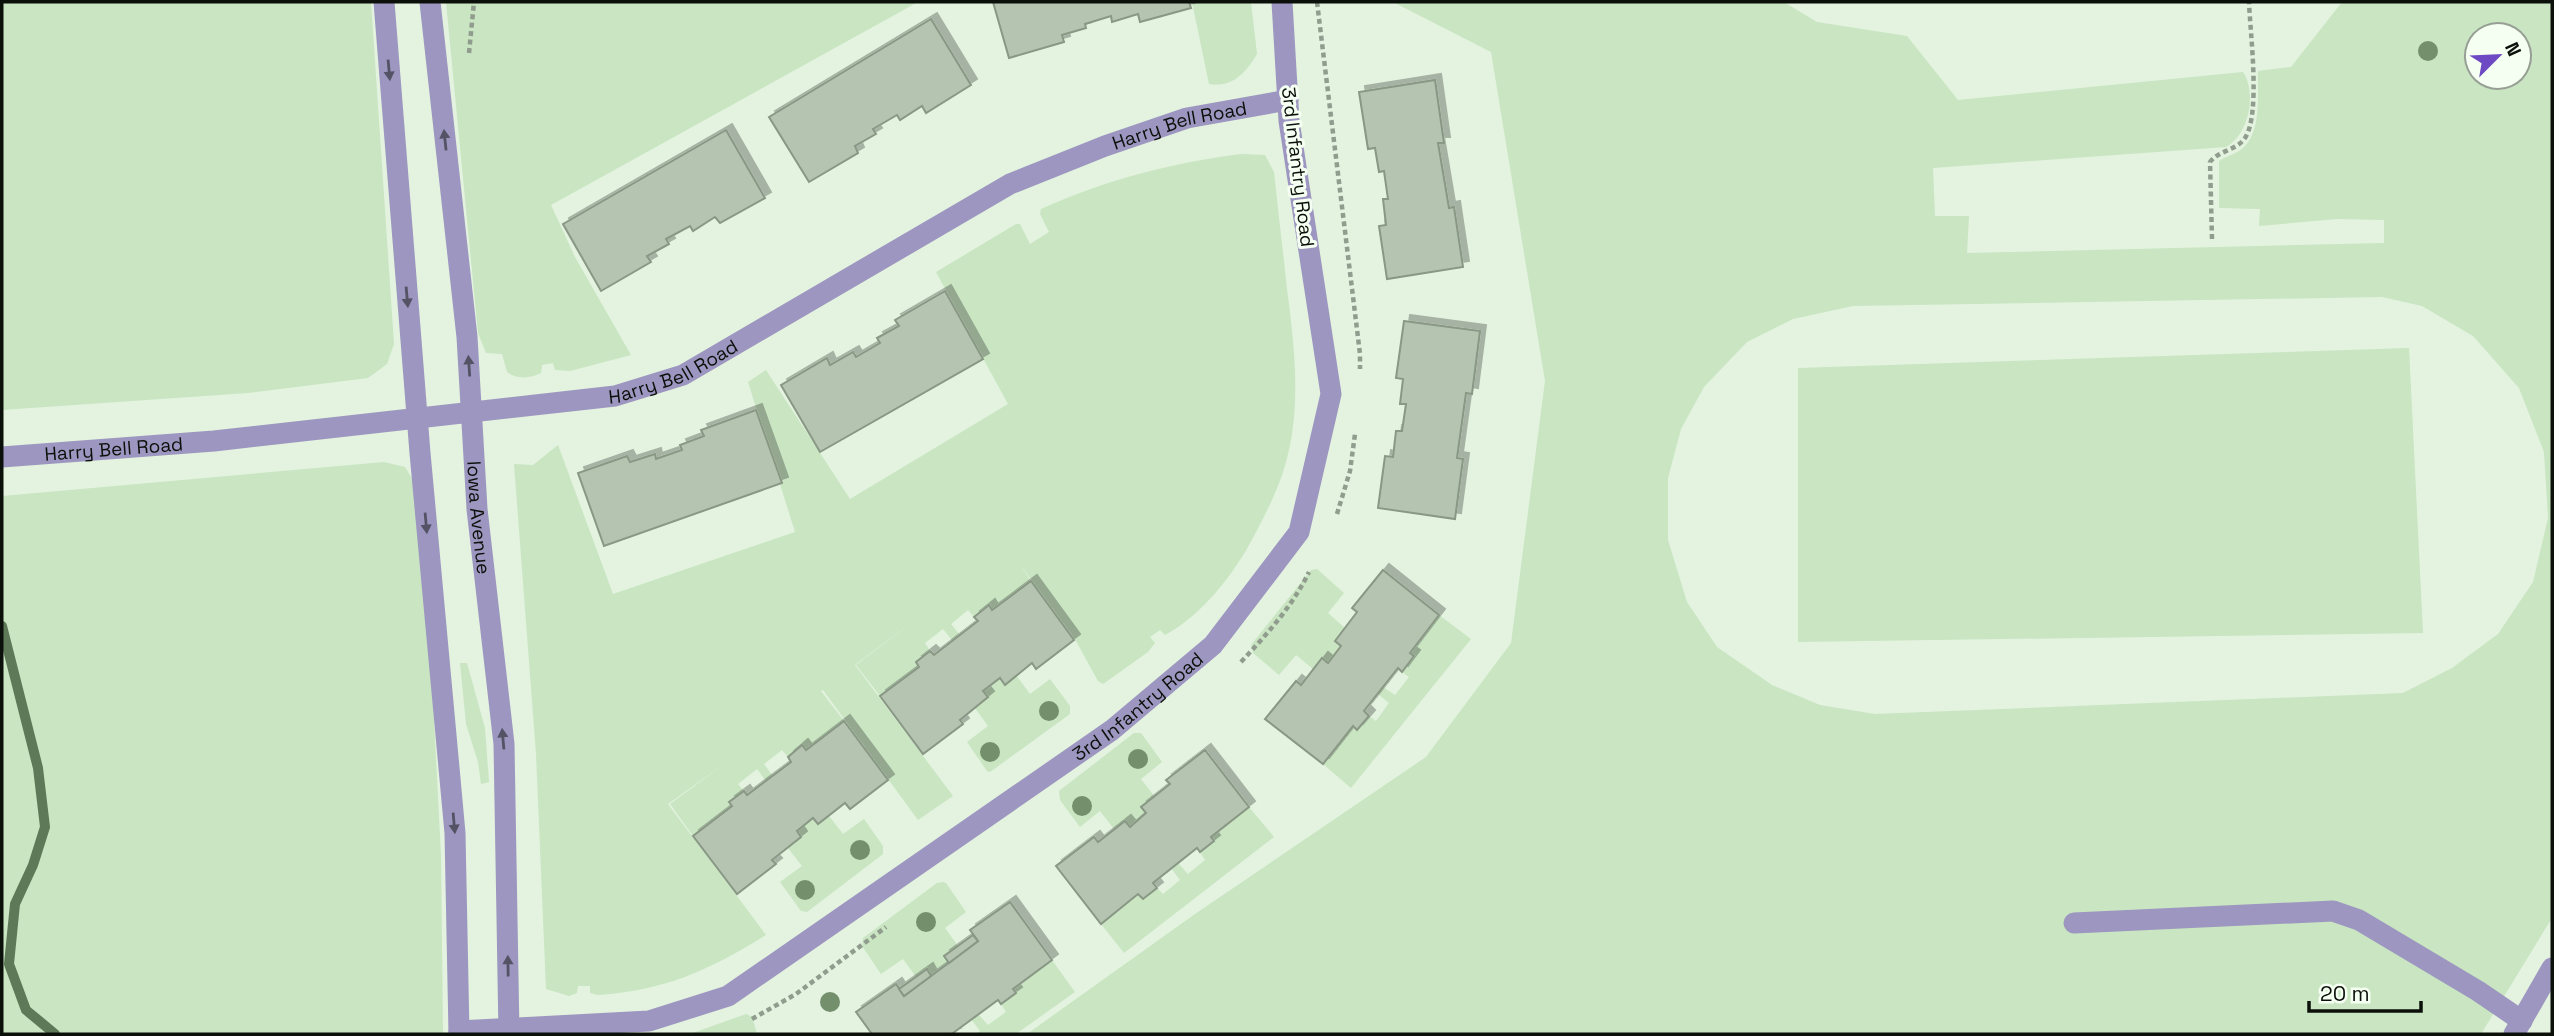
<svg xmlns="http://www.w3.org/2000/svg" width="2554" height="1036" viewBox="0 0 2554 1036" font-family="'Space Grotesk',sans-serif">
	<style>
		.green { fill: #c9e5c2; fill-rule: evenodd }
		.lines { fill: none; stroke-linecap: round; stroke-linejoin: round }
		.stream { stroke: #5e7957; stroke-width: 10 }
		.building { fill: #b5c4b0; stroke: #899785; stroke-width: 2; filter: url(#shadow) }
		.path { stroke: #909c8d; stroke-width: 4.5; stroke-dasharray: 5 3.5; stroke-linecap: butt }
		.minor { stroke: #9d96c0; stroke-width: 21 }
		.tree { fill: #748f6c }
		.oneway { fill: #545365 }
		.labels { text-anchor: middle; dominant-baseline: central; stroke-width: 6; stroke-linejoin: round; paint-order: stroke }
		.street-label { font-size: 19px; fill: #0b100a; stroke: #f5fff2 }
	</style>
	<defs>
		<filter id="shadow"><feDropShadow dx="6" dy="-6" stdDeviation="0" flood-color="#0004"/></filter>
	</defs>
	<rect width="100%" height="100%" fill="#e3f3df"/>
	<g class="green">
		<polygon points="2,2 371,2 394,344 387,364 368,378 248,393 2,410"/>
		<path d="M446 2H918L551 205 575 257 631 355 570 371 555 370 553 363 542 365 541 373C531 378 517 380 507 372L502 354 486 353 478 333Z"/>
		<path d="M1192 2H1251L1257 54C1246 72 1233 88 1209 84Z"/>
		<path d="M1393 2H1784L1817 22 1907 36 1958 100 2243 72C2257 93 2249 135 2226 147L1933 168 1935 216H1969L1967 253 2384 243V220L2337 219 2259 226 2260 209 2219 208V161C2225 157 2232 155 2239 151 2263 135 2257 96 2258 71L2291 67 2342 2H2552V918L2481 1034H1027L1195 914 1426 757 1511 643 1545 381 1491 52ZM2477 35H2519V77H2477ZM2382 297 2422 306 2473 336 2519 388 2544 452 2548 518 2533 582 2498 634 2452 668 2403 693 1875 714 1820 705 1772 685 1717 647 1687 602 1668 540V478L1681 429 1704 387 1747 342 1793 319 1853 306Z"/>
		<path d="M1241 154 1265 155 1274 172C1278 211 1283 250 1287 289 1295 349 1302 411 1284 469 1275 497 1262 521 1248 547 1228 581 1200 616 1165 635L1160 630 1150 637 1155 643 1148 652 1103 684 1098 681 1076 641 1019 563 1031 581 992 610 988 606 974 617 968 610 951 624 960 635 952 640 943 629 925 643 930 651 916 662 919 667 880 696 856 665 924 613 855 665 953 796 918 820 823 690 821 691 844 721 806 750 802 745 788 757 782 750 764 764 772 775 766 781 757 769 738 784 744 791 729 802 732 806 693 836 670 804 727 762 668 804 766 935C709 970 667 990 598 995L590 993V986H578L577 993 569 996 546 989 536 754 514 464 533 465 558 445 613 594 795 532 748 382 766 370 850 499 1008 404 936 272 1016 224H1020L1030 244 1049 232 1040 214 1041 209C1105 180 1171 163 1241 154Z"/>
		<polygon points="2409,348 2423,633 1798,642 1798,368"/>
		<polygon points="384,462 405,467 413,480 430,644 441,855 443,1034 2,1034 2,496"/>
		<polygon points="1317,569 1344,593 1328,613 1345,628 1335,641 1341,646 1328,663 1321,658 1313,669 1296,655 1279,675 1253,653 1251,645 1311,570"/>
		<polygon points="1439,615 1471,639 1351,788 1323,764 1353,726 1358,730 1369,716 1376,721 1389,703 1378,694 1383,687 1395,695 1409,677 1402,672 1414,657 1410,653"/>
		<polygon points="460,663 467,663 485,728 489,782 481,784 478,762 466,724"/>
		<polygon points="1016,675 1030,694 1050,679 1070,706 1070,714 990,772 987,771 967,742 988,726 975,708 988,697 983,691 1000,678 1005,684"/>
		<polygon points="1134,733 1141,733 1162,762 1141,779 1155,797 1146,813 1130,827 1125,821 1114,829 1100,811 1080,827 1060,800 1059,791"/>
		<polygon points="1249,807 1274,837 1124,953 1101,924 1138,894 1143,899 1157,888 1163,894 1180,880 1171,868 1178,863 1188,874 1205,860 1200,852 1214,841 1211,837"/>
		<polygon points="829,816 843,834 864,819 883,846 883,854 807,912 801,911 780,882 802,866 788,848 801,837 797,831 813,818 818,824"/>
		<polygon points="943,882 946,883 966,912 945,928 958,946 944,956 949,963 931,976 927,969 916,977 903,959 881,974 862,946 863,938 937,883"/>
		<polygon points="1052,960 1075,992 1016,1034 976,1034 980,1031 971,1019 978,1014 988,1025 1006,1012 1001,1004 1016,994 1013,989"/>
		<polygon points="746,1014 752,1017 757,1034 690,1034"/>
	</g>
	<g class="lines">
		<polyline class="stream" points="2,626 38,768 45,827 33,865 15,904 9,964 26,1010 55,1034"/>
	</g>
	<g class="building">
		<polygon points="993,2 1189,2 1191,8 1140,22 1138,14 1112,22 1111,16 1085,24 1086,28 1062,35 1064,42 1009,58"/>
		<polygon points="931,19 971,85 926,113 922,106 900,120 897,115 873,129 876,134 855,146 858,153 809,182 769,117"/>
		<polygon points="1435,80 1444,143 1438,143 1449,208 1454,207 1463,267 1387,279 1379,226 1386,225 1383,199 1388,199 1384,171 1379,172 1375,148 1368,149 1359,92"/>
		<polygon points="726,130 765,198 720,223 715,217 693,231 690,226 666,239 669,244 647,256 651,262 601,291 563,224"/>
		<polygon points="945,291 983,359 820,452 781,385 827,358 830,365 853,352 856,357 880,343 877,338 899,326 895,320"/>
		<polygon points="1404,321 1480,331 1472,394 1466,393 1457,458 1463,459 1455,519 1378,508 1385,456 1393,457 1396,431 1402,431 1406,404 1400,404 1403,379 1396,378"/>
		<polygon points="756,410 782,483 604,546 578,473 627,456 630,462 655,454 656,459 682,450 680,445 704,436 701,430"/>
		<polygon points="1383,570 1439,615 1410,653 1414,656 1402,672 1398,668 1364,711 1369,716 1357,730 1353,726 1323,764 1265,719 1296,681 1301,685 1322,658 1328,663 1341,646 1335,641 1357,612 1352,608"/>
		<polygon points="1031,581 1074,640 1036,669 1032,663 1005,685 1000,678 983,691 988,697 960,720 963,724 923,754 880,696 919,667 916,662 930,651 934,655 978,621 974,617 989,605 992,610"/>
		<polygon points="844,721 888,780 850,809 845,803 818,824 813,818 797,831 801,837 772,860 776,864 737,894 693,836 732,806 729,802 744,791 747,795 791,762 788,757 802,745 806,750"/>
		<polygon points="1205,750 1249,807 1211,837 1214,841 1200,852 1197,848 1153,883 1157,888 1143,899 1138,894 1101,924 1056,866 1094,837 1098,842 1125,821 1130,827 1146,813 1141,807 1170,784 1166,780"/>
		<polygon points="1010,902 1052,960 1013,989 1016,993 1001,1004 998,1000 953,1033 954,1034 872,1034 856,1012 896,984 904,996 978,941 970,930"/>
		<polygon points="973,935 978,941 949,963 944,956"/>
		<polygon points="927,969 931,976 904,996 899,989"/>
	</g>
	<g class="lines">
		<g class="path">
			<polyline points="1317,2 1360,354 1360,369"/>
			<polyline points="469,53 474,2"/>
			<path d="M2212 239 2210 162C2219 150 2236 151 2245 138 2261 114 2250 32 2249 2"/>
			<polyline points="1337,514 1350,471 1355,434"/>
			<path d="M1241 662C1267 634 1292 607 1309 572"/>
			<polyline points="752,1019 796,994 886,927"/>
		</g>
		<g class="minor">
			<polyline points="384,2 420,453 455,833 459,1034"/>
			<path id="s1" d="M430 2 467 337 477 509 504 744 509 1034"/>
			<path id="s2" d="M2 457 214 441 615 396 683 375 1010 184 1105 146 1187 118 1288 100"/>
			<polyline points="2074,923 2333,911 2359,920 2478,991 2522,1021"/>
			<path id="s3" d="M459 1031 649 1021 728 996 1112 730 1213 645 1299 532 1331 394 1289 121 1282 2"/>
			<polyline points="2514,1034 2552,968"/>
		</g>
	</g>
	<g class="tree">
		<circle cx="2428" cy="51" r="10"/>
		<circle cx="1049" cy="711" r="10"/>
		<circle cx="990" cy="752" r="10"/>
		<circle cx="1138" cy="759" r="10"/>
		<circle cx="1082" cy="806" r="10"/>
		<circle cx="860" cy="850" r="10"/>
		<circle cx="805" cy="890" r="10"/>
		<circle cx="926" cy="922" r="10"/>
		<circle cx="830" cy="1002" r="10"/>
	</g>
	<defs><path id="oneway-solid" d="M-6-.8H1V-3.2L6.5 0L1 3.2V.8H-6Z" transform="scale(1.75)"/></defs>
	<g class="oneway">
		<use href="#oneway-solid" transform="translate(389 70) rotate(85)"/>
		<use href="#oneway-solid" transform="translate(445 140) rotate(-96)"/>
		<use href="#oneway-solid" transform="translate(407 297) rotate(85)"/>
		<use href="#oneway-solid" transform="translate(469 366) rotate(-94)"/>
		<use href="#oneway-solid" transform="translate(426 523) rotate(85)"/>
		<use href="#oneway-solid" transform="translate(503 739) rotate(-95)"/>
		<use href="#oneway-solid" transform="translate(454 823) rotate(85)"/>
		<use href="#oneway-solid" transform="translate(508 966) rotate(-91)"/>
	</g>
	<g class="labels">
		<g class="street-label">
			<text stroke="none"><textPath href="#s2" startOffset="1246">Harry Bell Road</textPath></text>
			<text transform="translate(1298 167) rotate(83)">3rd Infantry Road</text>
			<text stroke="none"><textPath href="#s2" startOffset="679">Harry Bell Road</textPath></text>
			<text stroke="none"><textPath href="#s2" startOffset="112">Harry Bell Road</textPath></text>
			<text stroke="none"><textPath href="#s1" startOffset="518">Iowa Avenue</textPath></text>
			<text stroke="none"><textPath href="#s3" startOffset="775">3rd Infantry Road</textPath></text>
		</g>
	</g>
	<rect width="2554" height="1036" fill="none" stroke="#0b100a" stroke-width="7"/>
	<g transform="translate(2498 56) rotate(66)"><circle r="33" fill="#f5fff2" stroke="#979f95" stroke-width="2"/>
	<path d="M0-5L12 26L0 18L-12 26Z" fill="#6d4ac3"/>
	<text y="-10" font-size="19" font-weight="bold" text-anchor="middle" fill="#0b100a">N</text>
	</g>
	<path d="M2309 1001v10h112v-10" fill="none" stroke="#0b100a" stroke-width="3.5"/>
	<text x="2320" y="1001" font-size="21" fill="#0b100a" stroke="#f5fff2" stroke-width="5" paint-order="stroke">20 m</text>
</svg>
